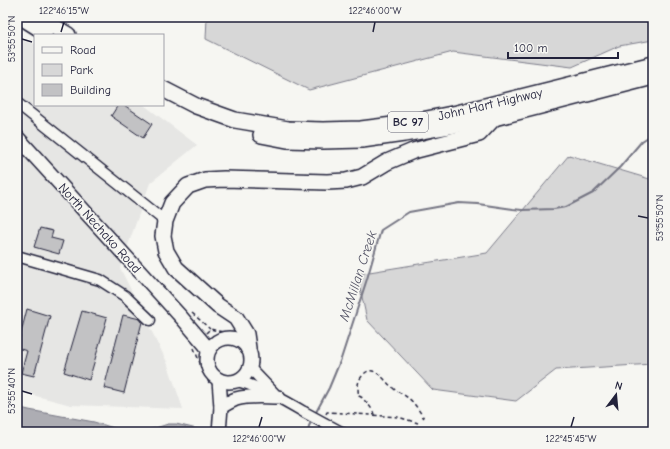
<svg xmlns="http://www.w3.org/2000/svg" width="670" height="449" viewBox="0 0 670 449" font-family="'Comic Neue',sans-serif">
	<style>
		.built { fill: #e6e6e4 }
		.green { fill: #d7d7d7; stroke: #7c7c89 }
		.water { fill: #adadb3; stroke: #757583 }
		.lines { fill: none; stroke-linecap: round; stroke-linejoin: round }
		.stream { stroke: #757583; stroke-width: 2 }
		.building { fill: #c2c2c4; stroke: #22223b }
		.minor-casing { stroke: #22223b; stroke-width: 13 }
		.major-casing { stroke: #22223b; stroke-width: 16 }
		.highway-casing { stroke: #22223b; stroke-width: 18 }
		.path { stroke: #22223b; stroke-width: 1.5; stroke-dasharray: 4 3; stroke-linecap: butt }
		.minor { stroke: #f6f6f2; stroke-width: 10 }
		.major { stroke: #f6f6f2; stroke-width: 13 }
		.highway { stroke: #f6f6f2; stroke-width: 15 }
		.minor-bridge-casing { stroke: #22223b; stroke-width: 13; stroke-linecap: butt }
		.minor-bridge { stroke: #f6f6f2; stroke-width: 10 }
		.ticks { fill: none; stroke: #22223b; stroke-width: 1.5 }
		.labels { text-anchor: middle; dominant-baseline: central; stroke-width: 3; stroke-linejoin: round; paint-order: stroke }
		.shield { fill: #f6f6f2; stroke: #626272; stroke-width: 1 }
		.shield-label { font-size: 12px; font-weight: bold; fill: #22223b }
		.street-label { font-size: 13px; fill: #22223b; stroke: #f6f6f2 }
		.water-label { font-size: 14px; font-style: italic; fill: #535365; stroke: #f6f6f2 }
		.neatline { fill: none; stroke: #22223b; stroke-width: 1.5 }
		.ticks-label { font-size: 10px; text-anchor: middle; fill: #22223b }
	</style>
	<rect width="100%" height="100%" fill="#f6f6f2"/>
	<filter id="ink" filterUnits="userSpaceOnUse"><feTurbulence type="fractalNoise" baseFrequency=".025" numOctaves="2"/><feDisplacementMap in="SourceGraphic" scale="8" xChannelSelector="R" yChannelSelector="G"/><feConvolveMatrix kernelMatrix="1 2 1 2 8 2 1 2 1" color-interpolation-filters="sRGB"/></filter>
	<g filter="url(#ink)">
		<polygon class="built" points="17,37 35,44 35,105 144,105 197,145 150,183 120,268 167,362 183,409 71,405 17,391"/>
		<g class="green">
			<polygon points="207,17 653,17 653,40 619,46 572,67 453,52 309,90 206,39"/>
			<polygon points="569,155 653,180 653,364 556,370 516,401 433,390 367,320 357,274 487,253"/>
		</g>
		<polygon class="water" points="17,407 29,410 94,422 127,432 143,432 168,424 176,424 210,432 17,432"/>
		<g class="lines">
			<g class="stream">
				<polyline points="315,414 329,388 341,359 367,279 381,230 409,212 459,203 478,204 513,209 522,210 554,209 566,207 593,193 620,167 642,141 653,134"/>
				<polyline points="308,432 309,426 312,420"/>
			</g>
		</g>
		<g class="building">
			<polygon points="118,105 124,105 152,124 143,138 111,116"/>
			<polygon points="40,228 53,231 51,238 63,241 59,254 34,247"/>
			<polygon points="27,309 50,316 34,376 21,373 27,351 17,348"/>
			<polygon points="82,311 107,318 89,380 64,372"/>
			<polygon points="123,315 140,319 142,322 124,393 104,388"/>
		</g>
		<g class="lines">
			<g class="minor-casing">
				<g id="minor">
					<polyline points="17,103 165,221"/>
					<polyline points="17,256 100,280 125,296 150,320"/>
					<polyline points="250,368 274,393"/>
					<path d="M237 381C261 387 282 399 304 412"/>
					<polyline points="326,424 341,432"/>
				</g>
			</g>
			<g class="major-casing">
				<g id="major">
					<polyline points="17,137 182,318 206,346 208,351"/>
					<circle cx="229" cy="360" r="22"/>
					<path d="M221 407C226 404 231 401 236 399 250 395 264 397 278 397"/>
					<polyline points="219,432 221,407 219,380"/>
				</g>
			</g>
			<g class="highway-casing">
				<g id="highway">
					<polyline points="21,17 45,32"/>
					<polyline points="38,17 68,35"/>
					<polyline points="163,89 196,106 235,120 288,129 323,130 361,129 401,124 457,113 653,64"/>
					<polyline points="261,135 287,140 323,141 362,140 404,134 494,118 653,77"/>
					<polyline points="248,348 246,334 236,318 218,306 176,268 166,251 163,236 165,221 172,203 188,186 205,180 224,179 327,182 346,181 362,177 387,162 413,151 479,134 494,118"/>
				</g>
			</g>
			<g class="path">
				<polyline points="192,313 210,329"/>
				<polyline points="206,333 210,329 227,333 232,331"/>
				<polyline points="194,348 203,371 209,383"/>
				<polyline points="256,356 258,364"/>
				<polyline points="326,414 327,412 330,412 398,417 418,423"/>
				<path d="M374 415C373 409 369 405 364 400 363 398 361 397 359 396 358 393 358 389 358 386 358 382 360 378 363 375 374 362 385 382 393 388 397 392 404 394 408 398 415 403 419 411 424 418"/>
			</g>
			<use href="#minor" class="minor"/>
			<use href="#major" class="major"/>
			<use href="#highway" class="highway"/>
			<g class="minor-bridge-casing">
				<polyline id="minor-bridge" points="304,412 326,424"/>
			</g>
			<use href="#minor-bridge" class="minor-bridge"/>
		</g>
	</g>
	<path class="ticks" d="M61 32 64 22M373 32 375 22M22 39 32 42M638 216 648 218M22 391 32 394M259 427 262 417M571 427 574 417"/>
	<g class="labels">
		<rect class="shield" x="388" y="112" width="40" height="20" rx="3"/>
		<g class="shield-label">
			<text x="408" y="122">BC 97</text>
		</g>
		<g class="street-label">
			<text transform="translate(490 104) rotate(-13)">John Hart Highway</text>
			<text transform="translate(100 228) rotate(48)">North Nechako Road</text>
		</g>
		<g class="water-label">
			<text transform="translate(358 276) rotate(-72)">McMillan Creek</text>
		</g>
	</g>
	<rect width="670" height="449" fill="none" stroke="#f6f6f2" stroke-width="44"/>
	<rect x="34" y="34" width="130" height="72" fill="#f6f6f2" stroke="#a1a1a9"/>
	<rect x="42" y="47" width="20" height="6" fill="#f6f6f2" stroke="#a1a1a9"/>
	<text x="70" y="54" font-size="12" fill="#22223b">Road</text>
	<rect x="42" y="64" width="20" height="12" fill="#d7d7d7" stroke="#a1a1a9"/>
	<text x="70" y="74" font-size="12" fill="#22223b">Park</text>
	<rect x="42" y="84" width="20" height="12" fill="#c2c2c4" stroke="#a1a1a9"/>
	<text x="70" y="94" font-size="12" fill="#22223b">Building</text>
	<g transform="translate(616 395) rotate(16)" stroke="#f6f6f2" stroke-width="3" paint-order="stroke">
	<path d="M0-3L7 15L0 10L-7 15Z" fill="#22223b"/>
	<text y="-6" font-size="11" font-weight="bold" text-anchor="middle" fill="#22223b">N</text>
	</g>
	<path d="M508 52v6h110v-6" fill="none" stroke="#22223b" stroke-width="2"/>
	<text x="514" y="52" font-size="12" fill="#22223b" stroke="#f6f6f2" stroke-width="3" paint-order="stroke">100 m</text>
	<rect x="22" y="22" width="626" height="405" class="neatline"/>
	<g class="ticks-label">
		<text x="64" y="14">122°46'15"W</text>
		<text x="375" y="14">122°46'00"W</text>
		<text transform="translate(11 39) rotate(-90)" y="4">53°55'50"N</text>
		<text transform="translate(659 218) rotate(-90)" y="4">53°55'50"N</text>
		<text transform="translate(11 391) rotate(-90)" y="4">53°55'40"N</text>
		<text x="259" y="442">122°46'00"W</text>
		<text x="571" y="442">122°45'45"W</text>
	</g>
</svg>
